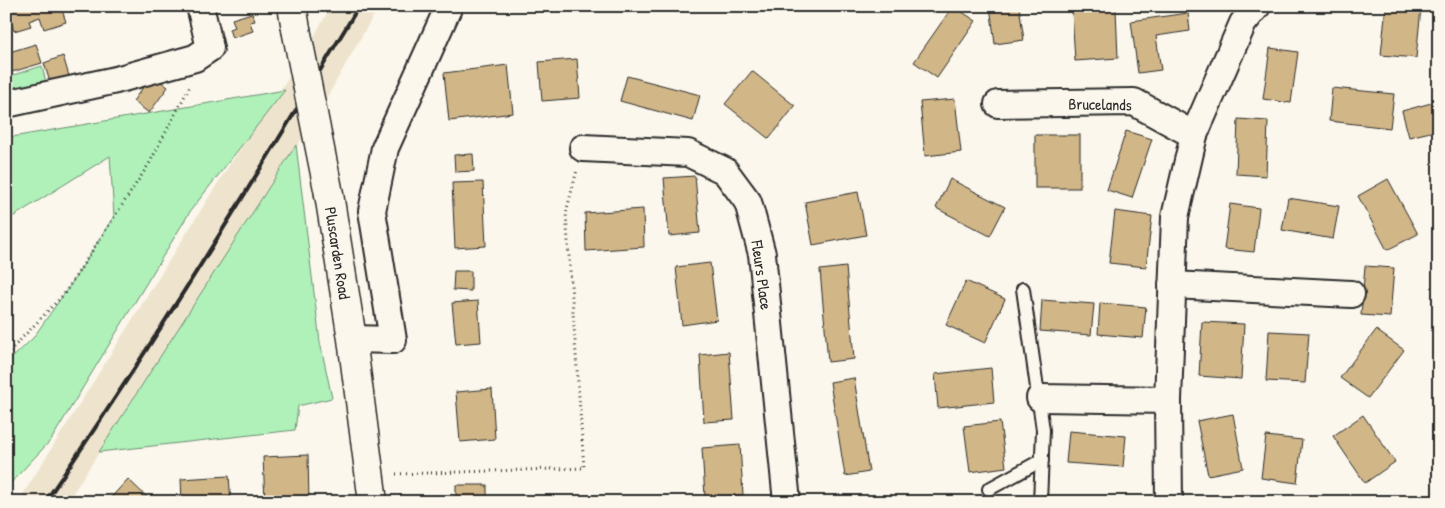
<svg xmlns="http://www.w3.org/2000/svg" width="1445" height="508" viewBox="0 0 1445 508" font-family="'Patrick Hand',sans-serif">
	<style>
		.built { fill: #eee4ce }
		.green { fill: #aff1b9; stroke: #6d8e72 }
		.building { fill: #d1b687; stroke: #2b2b2b }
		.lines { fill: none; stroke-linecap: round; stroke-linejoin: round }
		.lane-casing { stroke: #2b2b2b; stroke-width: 16 }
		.street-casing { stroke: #2b2b2b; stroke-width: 30 }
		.secondary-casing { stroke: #2b2b2b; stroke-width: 31 }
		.path { stroke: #2b2b2b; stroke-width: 3; stroke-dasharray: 1 4; stroke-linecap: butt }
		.lane { stroke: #fbf7ec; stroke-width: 12 }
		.street { stroke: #fbf7ec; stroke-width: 26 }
		.secondary { stroke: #fbf7ec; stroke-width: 28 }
		.rail { stroke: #2b2b2b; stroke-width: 4 }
		.secondary-bridge-casing { stroke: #2b2b2b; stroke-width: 31; stroke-linecap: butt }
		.secondary-bridge { stroke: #fbf7ec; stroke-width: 28 }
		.labels { text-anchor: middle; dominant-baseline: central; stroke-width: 4; stroke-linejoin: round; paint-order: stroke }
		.street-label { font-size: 16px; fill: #2b2b2b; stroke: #fbf7ec }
	</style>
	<rect width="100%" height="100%" fill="#fbf7ec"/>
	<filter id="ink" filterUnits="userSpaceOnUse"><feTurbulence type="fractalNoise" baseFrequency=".02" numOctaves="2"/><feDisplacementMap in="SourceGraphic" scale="10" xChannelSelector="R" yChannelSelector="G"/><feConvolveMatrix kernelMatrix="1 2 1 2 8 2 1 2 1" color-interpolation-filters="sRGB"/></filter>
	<g filter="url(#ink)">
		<polygon class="built" points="331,6 379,6 314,120 67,502 18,502 226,170 302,58"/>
		<g class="green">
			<polygon points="6,64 10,76 42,66 47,87 6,96"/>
			<polygon points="285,90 191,210 51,440 6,488 6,364 33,338 73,281 114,216 110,156 6,221 6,138"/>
			<polygon points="296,145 320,342 332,398 298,406 295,430 99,452"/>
		</g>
		<g class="building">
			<polygon points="6,6 75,6 62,10 66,22 44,29 40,17 29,21 31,26 14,31"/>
			<polygon points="953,6 976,21 937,78 914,62"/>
			<polygon points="990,6 1019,6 1024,40 995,44"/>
			<polygon points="1386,6 1421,8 1416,58 1381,55"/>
			<polygon points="1116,9 1118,58 1075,61 1072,11"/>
			<polygon points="252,13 255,21 250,22 253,31 232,38 229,29 235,27 232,19"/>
			<polygon points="1188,13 1190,31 1156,36 1161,70 1138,73 1131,21"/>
			<polygon points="36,44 42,63 12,72 6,53"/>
			<polygon points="1270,48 1298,52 1291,103 1263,99"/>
			<polygon points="63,56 69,76 50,82 44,63"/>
			<polygon points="577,59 580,98 542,101 539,62"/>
			<polygon points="508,65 513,113 449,121 444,73"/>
			<polygon points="752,71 795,106 769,139 725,104"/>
			<polygon points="152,75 168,87 149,113 133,101"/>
			<polygon points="627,76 700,95 693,121 620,101"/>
			<polygon points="1332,88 1394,94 1390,128 1329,121"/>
			<polygon points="955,99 961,152 925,156 920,102"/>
			<polygon points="1435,102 1439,130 1409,137 1402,111"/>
			<polygon points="1238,119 1268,121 1266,176 1236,174"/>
			<polygon points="1126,131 1152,139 1132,198 1107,190"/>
			<rect x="1035" y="135" width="45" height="53"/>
			<polygon points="473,154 474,171 455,172 454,155"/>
			<polygon points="695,176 700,233 669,236 664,178"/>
			<polygon points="950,179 1005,207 990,236 936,208"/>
			<polygon points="1388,179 1418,234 1387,250 1358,196"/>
			<polygon points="483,182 486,246 455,248 452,183"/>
			<polygon points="858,192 866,235 813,245 805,202"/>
			<polygon points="1288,198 1339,206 1333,239 1282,230"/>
			<polygon points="1230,204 1259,208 1254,252 1224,249"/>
			<polygon points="643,209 644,247 586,251 585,213"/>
			<polygon points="1115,211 1152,216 1146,267 1109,263"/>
			<polygon points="710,263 717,320 682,325 676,267"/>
			<polygon points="1365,266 1394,268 1390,317 1361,315"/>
			<polygon points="846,267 854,359 828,362 820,270"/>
			<polygon points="454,271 471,271 471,291 453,290"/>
			<polygon points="966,281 1005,299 985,343 946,325"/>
			<polygon points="1042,300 1094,304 1091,335 1040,331"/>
			<polygon points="478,301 481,342 456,344 452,303"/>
			<polygon points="1100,303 1146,307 1143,338 1098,334"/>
			<polygon points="1202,322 1244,324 1241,379 1199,376"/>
			<polygon points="1376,330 1404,350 1368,398 1340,378"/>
			<polygon points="1269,331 1309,333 1305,383 1266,381"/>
			<polygon points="729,352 734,420 704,422 700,355"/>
			<polygon points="991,368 994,402 938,408 935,374"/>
			<polygon points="854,378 869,472 845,476 830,382"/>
			<polygon points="492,389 495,439 460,442 456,392"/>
			<polygon points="1233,414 1243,468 1208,475 1197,421"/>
			<polygon points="1363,415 1395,462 1365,483 1333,436"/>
			<polygon points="1000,422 1006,467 970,472 964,426"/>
			<polygon points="1069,431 1126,436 1123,467 1066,463"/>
			<polygon points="1266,436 1302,440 1297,483 1261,478"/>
			<polygon points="740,445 743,495 705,497 702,448"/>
			<polygon points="308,455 309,502 265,502 263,457"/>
			<polygon points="229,476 231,502 182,502 181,479"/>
			<polygon points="128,479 152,502 107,502"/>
			<rect x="456" y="485" width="31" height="17"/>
		</g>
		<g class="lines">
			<g class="lane-casing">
				<g id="lane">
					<polyline points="1023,289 1043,430 1040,502"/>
					<polyline points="989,489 1042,460"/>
				</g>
			</g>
			<g class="street-casing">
				<g id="street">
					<polyline points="6,104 116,80 195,58 210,48 200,6"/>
					<polyline points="998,104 1134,102 1194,135"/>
					<polyline points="583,148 688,153 725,171 748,202 762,254 787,502"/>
					<polyline points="1172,285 1351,294"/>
					<polyline points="352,339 393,340 372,211 385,148 449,6"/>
					<polyline points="1040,398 1168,400"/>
					<polyline points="1169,502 1168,400 1175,217 1194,135 1243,23 1257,6"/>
				</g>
			</g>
			<g class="secondary-casing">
				<g id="secondary">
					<polyline points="292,6 296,29"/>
					<polyline points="329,194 352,339 373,502"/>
				</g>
			</g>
			<g class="path">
				<polyline points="6,355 64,294 149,164 190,86"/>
				<polyline points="396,474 584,468 566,213 577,170"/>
			</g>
			<use href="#lane" class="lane"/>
			<use href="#street" class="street"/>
			<use href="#secondary" class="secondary"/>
			<path class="rail" d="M45 502C156 341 258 174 359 6"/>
			<g class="secondary-bridge-casing">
				<polyline id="secondary-bridge" points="296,29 329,194"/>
			</g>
			<use href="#secondary-bridge" class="secondary-bridge"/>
		</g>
	</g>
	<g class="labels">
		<g class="street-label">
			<text transform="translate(1100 104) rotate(1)">Brucelands</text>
			<text transform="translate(338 253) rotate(81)">Pluscarden Road</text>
			<text transform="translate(762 275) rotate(82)">Fleurs Place</text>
		</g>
	</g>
	<rect width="1445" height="508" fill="none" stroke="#fbf7ec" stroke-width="25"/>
	<rect x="12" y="12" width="1420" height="483" fill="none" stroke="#2b2b2b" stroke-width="2" filter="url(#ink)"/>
</svg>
